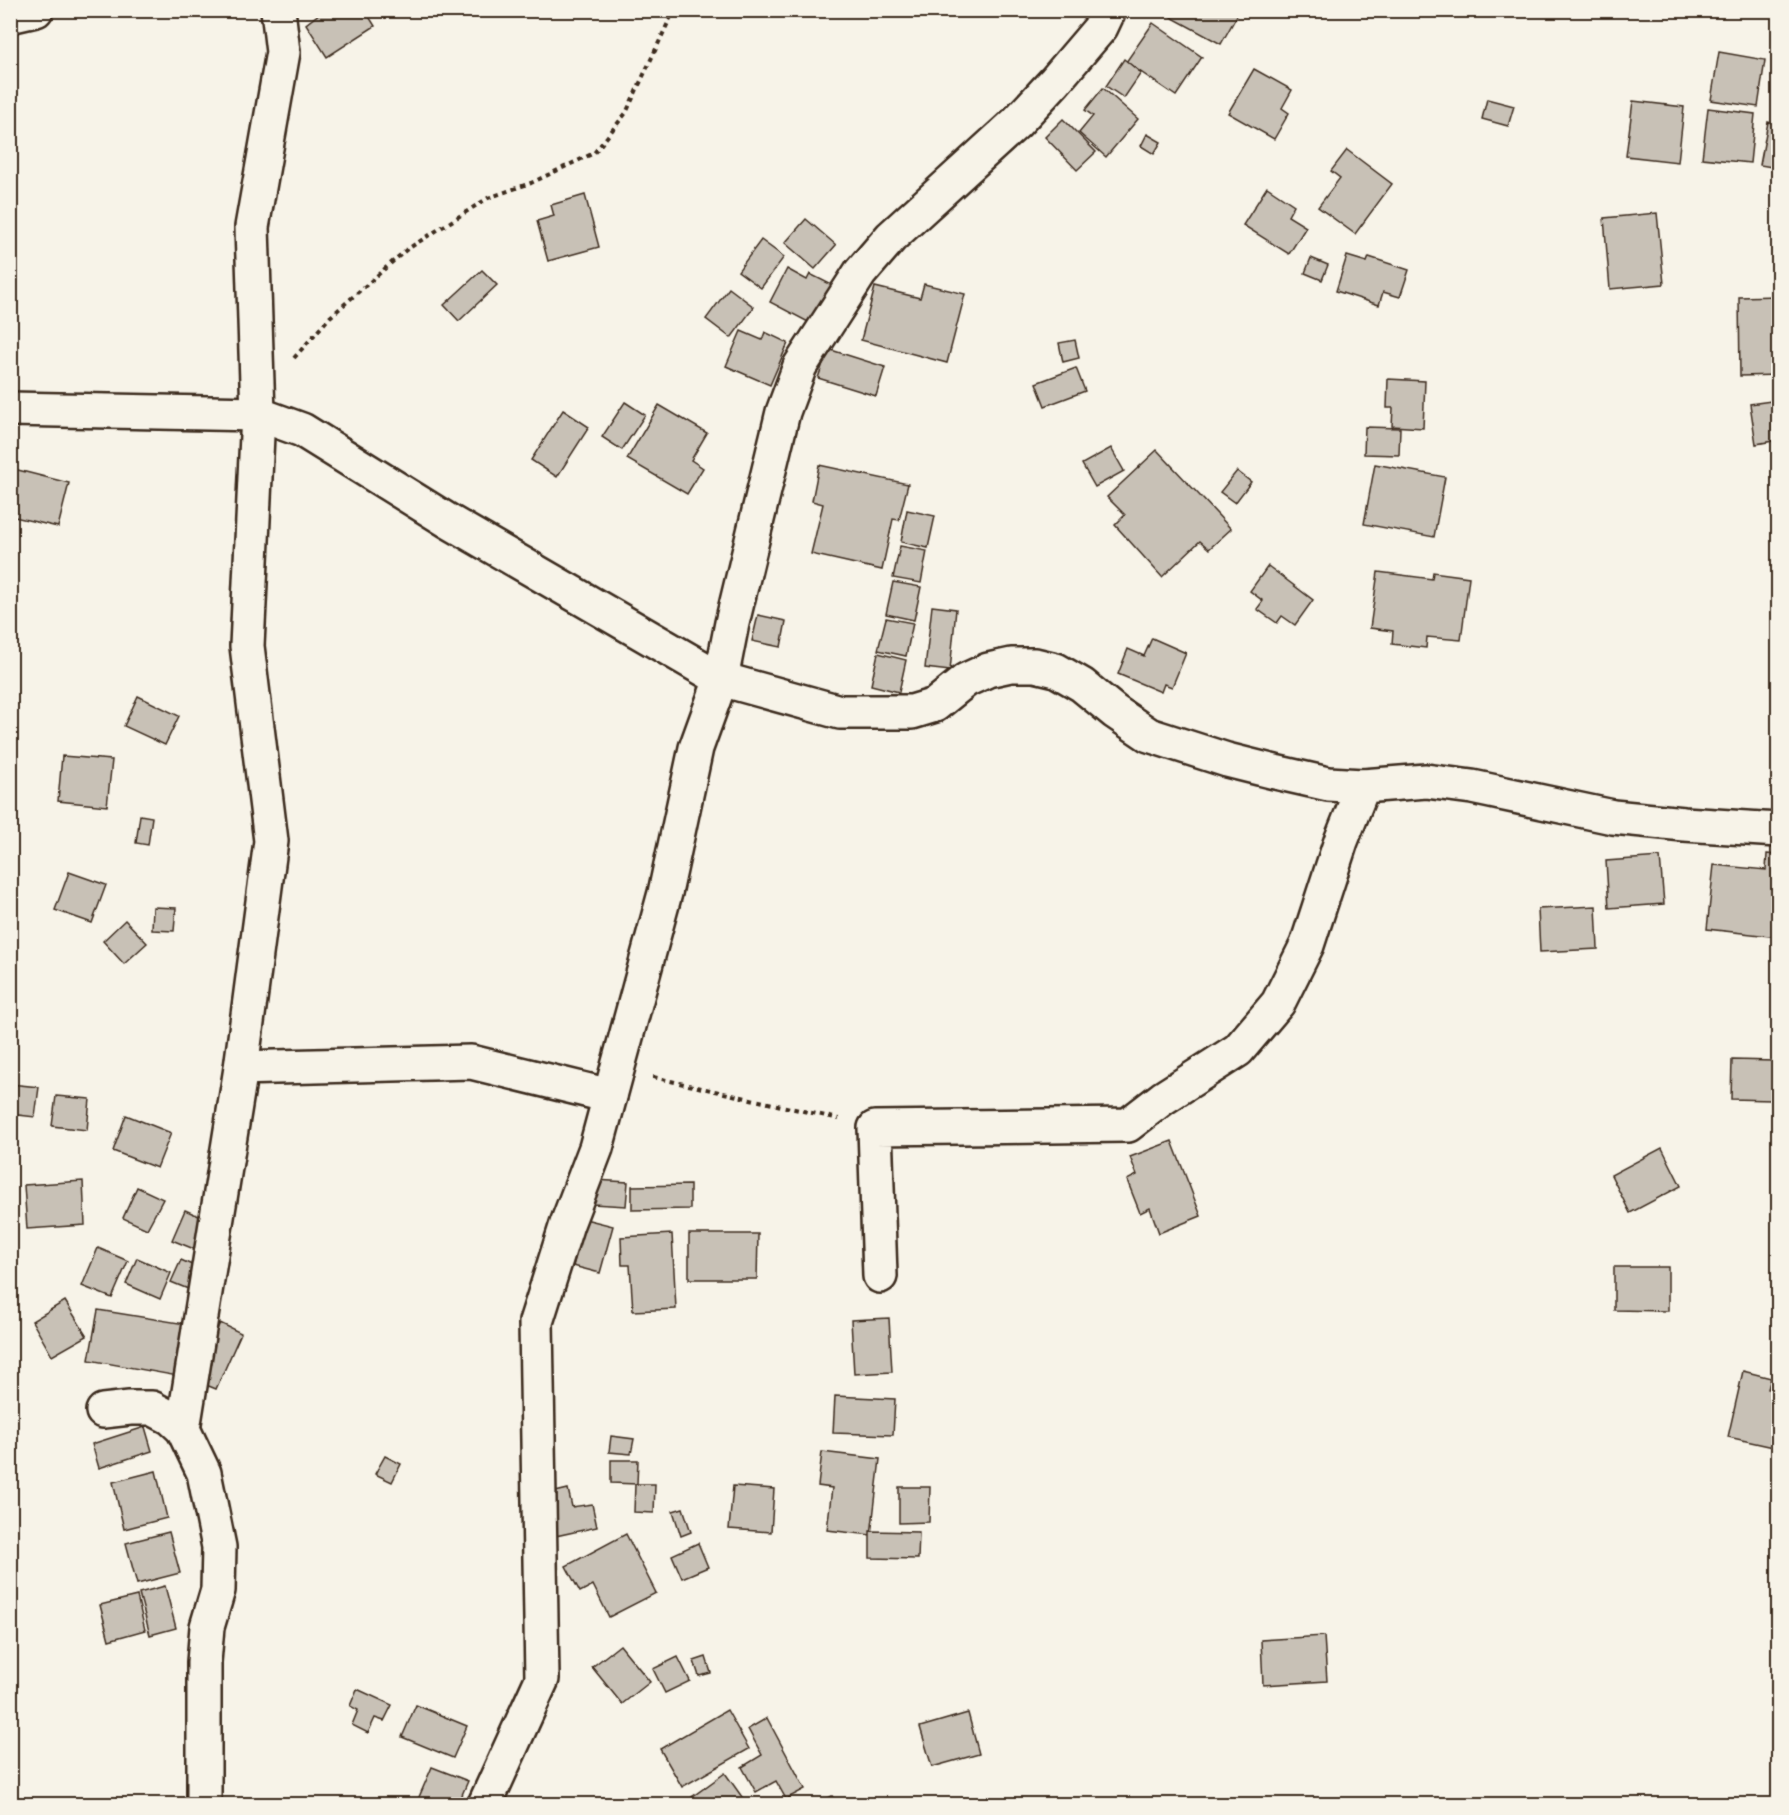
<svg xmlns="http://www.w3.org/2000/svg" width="1789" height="1815" viewBox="0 0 1789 1815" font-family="'Gochi Hand',sans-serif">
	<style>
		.building { fill: #c8c1b6; stroke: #3b2a1e; stroke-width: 1.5 }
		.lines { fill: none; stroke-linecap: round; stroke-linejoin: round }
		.minor-casing { stroke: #3b2a1e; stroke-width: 38 }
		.path { stroke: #3b2a1e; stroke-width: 4; stroke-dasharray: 4.5 4.5; stroke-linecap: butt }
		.minor { stroke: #f7f3e8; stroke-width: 33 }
	</style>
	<rect width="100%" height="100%" fill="#f7f3e8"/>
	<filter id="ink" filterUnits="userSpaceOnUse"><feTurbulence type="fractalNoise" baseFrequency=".0167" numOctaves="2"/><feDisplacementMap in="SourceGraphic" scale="12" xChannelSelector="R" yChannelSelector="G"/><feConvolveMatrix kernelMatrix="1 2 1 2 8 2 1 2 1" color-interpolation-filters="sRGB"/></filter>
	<g filter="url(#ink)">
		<g class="building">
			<polygon points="324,10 365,10 375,26 327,57 306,24"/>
			<polygon points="1175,10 1240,10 1221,44 1171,17"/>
			<polygon points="1153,23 1202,57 1176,96 1126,62"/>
			<polygon points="1719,52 1765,60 1758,107 1711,100"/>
			<polygon points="1124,59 1141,73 1124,98 1106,86"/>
			<polygon points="1254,69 1292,90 1282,108 1289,113 1274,139 1228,113"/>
			<polygon points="1103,88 1138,119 1106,157 1079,133 1093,116 1085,110"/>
			<polygon points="1487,99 1514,106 1508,126 1482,119"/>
			<polygon points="1633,101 1684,107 1678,162 1626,156"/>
			<polygon points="1708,108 1755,114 1750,163 1702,158"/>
			<polygon points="1063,119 1096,152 1077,170 1045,137"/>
			<polygon points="1768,122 1778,124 1778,168 1760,165"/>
			<polygon points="1147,134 1161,142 1154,154 1141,146"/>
			<polygon points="1347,150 1392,184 1355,234 1318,207 1340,178 1331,171"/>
			<polygon points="1267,187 1294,205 1288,216 1306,227 1289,254 1243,225"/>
			<polygon points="585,195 599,247 548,261 537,221 554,216 551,205"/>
			<polygon points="1657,213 1664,284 1610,289 1604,218"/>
			<polygon points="806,219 836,245 815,269 785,243"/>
			<polygon points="761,240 784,257 761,288 738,271"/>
			<polygon points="1347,256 1367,262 1369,257 1409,270 1400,297 1383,292 1379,305 1336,291"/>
			<polygon points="1311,258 1328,265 1322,280 1305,273"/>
			<polygon points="787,269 807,280 810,274 832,285 812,324 770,302"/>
			<polygon points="482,270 497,285 459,321 444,305"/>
			<polygon points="924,284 965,294 947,363 861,340 875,287 920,298"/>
			<polygon points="729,288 754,307 731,338 706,319"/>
			<polygon points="1778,296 1778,375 1740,376 1739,297"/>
			<polygon points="741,331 762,340 765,332 788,343 770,385 726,366"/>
			<polygon points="1075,340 1079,358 1063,362 1059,343"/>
			<polygon points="828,349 885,367 876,396 818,378"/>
			<polygon points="1076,368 1085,391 1045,406 1036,383"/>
			<polygon points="1388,379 1425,381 1423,428 1392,426 1393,408 1387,408"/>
			<polygon points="1778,400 1778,440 1756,444 1750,404"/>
			<polygon points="625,402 645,415 622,450 602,437"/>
			<polygon points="659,405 707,433 691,460 703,468 687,494 627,459"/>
			<polygon points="563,410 589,427 557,477 531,460"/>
			<polygon points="1365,427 1400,428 1399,455 1364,454"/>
			<polygon points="1111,448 1124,471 1095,487 1082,464"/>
			<polygon points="1157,450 1231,529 1209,549 1200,541 1162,577 1115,525 1125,515 1107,497"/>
			<polygon points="1375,464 1445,477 1434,537 1364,524"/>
			<polygon points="819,465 908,484 899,520 893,519 882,570 811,554 823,504 812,501"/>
			<polygon points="10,468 69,483 58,527 10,516"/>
			<polygon points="1237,471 1251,482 1235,503 1220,492"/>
			<polygon points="907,510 935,516 928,548 901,542"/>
			<polygon points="900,546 927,551 921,583 893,578"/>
			<polygon points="1268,566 1313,600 1295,625 1282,616 1277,623 1257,609 1263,601 1250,591"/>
			<polygon points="1378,572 1432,579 1433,572 1469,577 1461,640 1427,637 1426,648 1392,644 1393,631 1370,628"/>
			<polygon points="893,582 921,587 914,620 886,614"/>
			<polygon points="932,606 956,609 950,671 925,668"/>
			<polygon points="758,615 786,621 781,647 752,641"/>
			<polygon points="886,618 913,623 906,656 878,650"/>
			<polygon points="1152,638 1186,653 1172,687 1164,684 1161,692 1118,674 1128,649 1144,656"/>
			<polygon points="878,653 906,660 899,692 871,685"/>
			<polygon points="138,696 179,716 165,745 124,726"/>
			<polygon points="62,756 112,760 107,806 58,801"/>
			<polygon points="140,815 152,817 148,845 136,843"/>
			<polygon points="1767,854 1778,855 1778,937 1707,929 1714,865 1766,870"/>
			<polygon points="1660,857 1664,904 1609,908 1606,861"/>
			<polygon points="69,872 106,885 92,923 55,910"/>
			<polygon points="1596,906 1598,949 1540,952 1538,909"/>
			<polygon points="153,907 176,908 174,931 152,930"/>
			<polygon points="125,920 147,943 124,964 103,941"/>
			<polygon points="1732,1060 1774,1061 1772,1100 1731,1099"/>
			<polygon points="10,1084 39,1087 35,1117 10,1114"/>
			<polygon points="56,1096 90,1099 87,1130 52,1126"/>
			<polygon points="126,1115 171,1133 157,1168 113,1151"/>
			<polygon points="1172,1141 1201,1216 1159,1233 1150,1208 1140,1213 1127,1180 1137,1175 1130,1157"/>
			<polygon points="1662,1148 1681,1186 1630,1213 1611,1175"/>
			<polygon points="595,1180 628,1182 626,1206 593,1204"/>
			<polygon points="83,1181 85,1225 27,1229 24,1185"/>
			<polygon points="690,1185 690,1209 632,1210 632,1186"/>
			<polygon points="137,1187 163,1199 147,1229 123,1218"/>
			<polygon points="185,1210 208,1220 194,1249 172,1240"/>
			<polygon points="585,1219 613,1226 600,1273 573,1266"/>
			<polygon points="672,1234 676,1309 633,1311 630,1265 622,1265 621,1237"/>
			<polygon points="689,1234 758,1234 757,1279 689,1279"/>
			<polygon points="98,1248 128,1261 112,1298 82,1286"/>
			<polygon points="137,1258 171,1273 160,1299 126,1284"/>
			<polygon points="181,1260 203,1270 193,1291 171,1282"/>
			<polygon points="1614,1267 1668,1267 1668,1311 1614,1310"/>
			<polygon points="65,1301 87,1336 52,1356 32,1321"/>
			<polygon points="98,1310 192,1325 183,1377 89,1360"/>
			<polygon points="889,1318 892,1372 854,1374 851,1320"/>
			<polygon points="220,1323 241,1333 216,1389 194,1380"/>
			<polygon points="1743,1371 1771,1378 1768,1389 1778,1392 1778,1448 1728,1437"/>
			<polygon points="835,1396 895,1399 893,1435 833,1433"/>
			<polygon points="145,1427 152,1451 99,1468 92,1444"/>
			<polygon points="611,1436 634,1439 631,1454 609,1452"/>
			<polygon points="822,1452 880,1459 871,1535 827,1530 832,1488 818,1486"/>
			<polygon points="385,1456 401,1464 392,1482 375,1474"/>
			<polygon points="611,1460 638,1460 637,1484 611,1483"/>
			<polygon points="156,1471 167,1518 124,1529 113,1482"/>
			<polygon points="635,1484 655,1484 654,1513 634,1512"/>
			<polygon points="733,1486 774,1489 771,1532 729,1529"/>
			<polygon points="899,1487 930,1487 929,1522 899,1523"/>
			<polygon points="568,1489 572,1507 592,1504 597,1527 551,1537 543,1495"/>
			<polygon points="683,1508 691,1532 681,1536 673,1511"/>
			<polygon points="870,1531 919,1532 918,1559 870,1558"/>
			<polygon points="169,1532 180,1573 137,1584 126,1543"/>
			<polygon points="626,1534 656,1593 609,1617 593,1585 580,1592 566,1566"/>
			<polygon points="698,1543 708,1567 682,1578 672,1555"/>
			<polygon points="165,1586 176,1628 150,1635 139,1593"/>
			<polygon points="137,1596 145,1630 109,1640 100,1605"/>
			<polygon points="1324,1636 1327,1681 1263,1685 1261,1640"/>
			<polygon points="620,1645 650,1682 622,1704 592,1667"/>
			<polygon points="678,1657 690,1681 665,1693 653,1669"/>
			<polygon points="706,1657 711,1673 699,1676 694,1661"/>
			<polygon points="357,1689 392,1705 384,1721 375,1718 368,1733 352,1725 358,1710 350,1706"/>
			<polygon points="416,1705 467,1726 453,1758 402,1737"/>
			<polygon points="727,1710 749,1749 682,1787 660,1749"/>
			<polygon points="968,1713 979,1754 932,1767 920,1727"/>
			<polygon points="767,1718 805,1789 786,1799 776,1781 756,1792 742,1767 762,1755 748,1729"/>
			<polygon points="432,1767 468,1781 458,1804 416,1804"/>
			<polygon points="725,1773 747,1804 698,1804 692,1797"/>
			<polygon points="832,1796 837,1804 817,1804"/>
		</g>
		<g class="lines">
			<g class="minor-casing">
				<g id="minor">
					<polyline points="10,16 36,10"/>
					<polyline points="10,409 258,414 302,430 450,522 721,679 840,712 912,712 935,705 966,680 988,670 1011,665 1035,665 1056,670 1082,685 1115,712 1149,735 1227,760 1275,772 1328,784 1363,786"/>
					<polyline points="241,1068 471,1062 610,1096"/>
					<polyline points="880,1276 875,1128 1128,1125 1163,1098 1238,1050 1278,1003 1307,945 1341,841 1363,786 1426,781 1472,787 1613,817 1684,824 1778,830"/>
					<polyline points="103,1411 130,1408 152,1408 171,1418 183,1429 204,1473 219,1547 218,1590 207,1627 204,1662 204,1804"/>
					<polyline points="183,1429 241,1068 271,841 247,646 258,414 252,227 283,52 278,10"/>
					<polyline points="485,1804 542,1679 536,1322 567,1224 596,1148 610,1096 665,893 696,748 721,679 732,623 783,412 800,366 860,273 891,237 1016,123 1055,81 1101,27 1109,10"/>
				</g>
			</g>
			<g class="path">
				<polyline points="294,358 330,317 406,250 488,198 531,183 594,153 626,113 674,10"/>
				<polyline points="653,1077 839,1119"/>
			</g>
			<use href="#minor" class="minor"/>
		</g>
	</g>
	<rect width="1789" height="1815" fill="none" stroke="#f7f3e8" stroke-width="36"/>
	<rect x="18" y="18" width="1753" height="1779" fill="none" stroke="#3b2a1e" stroke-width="2" filter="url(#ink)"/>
</svg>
